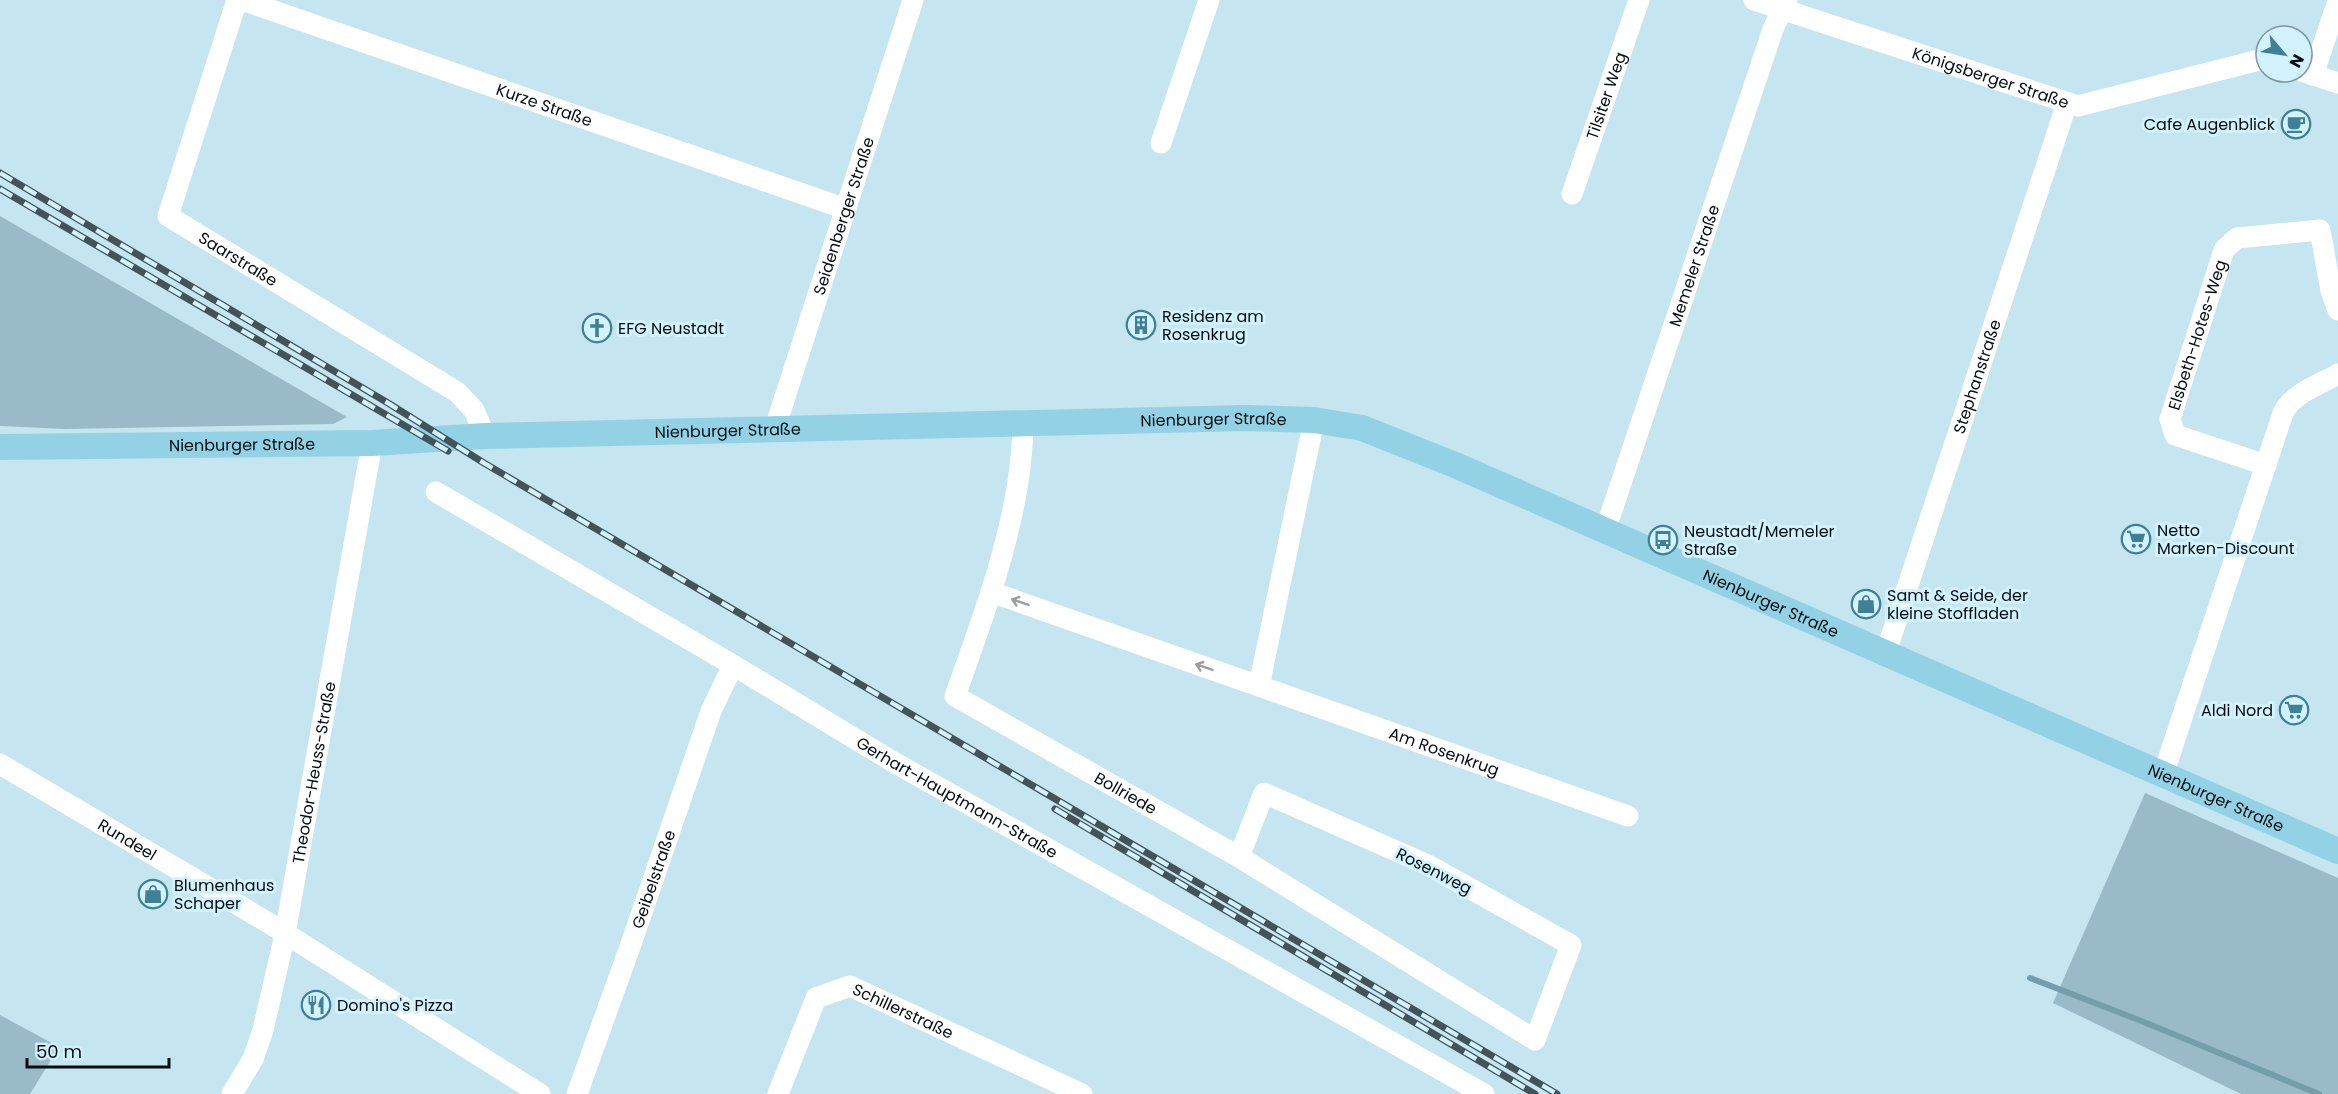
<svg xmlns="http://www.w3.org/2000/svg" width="2338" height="1094" viewBox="0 0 2338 1094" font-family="Poppins,sans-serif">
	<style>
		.green { fill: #99bbc8 }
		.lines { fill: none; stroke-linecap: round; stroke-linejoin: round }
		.stream { stroke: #759dab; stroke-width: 6 }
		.minor { stroke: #fff; stroke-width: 21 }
		.major { stroke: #93d1e5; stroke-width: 26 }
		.rail-casing { stroke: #425359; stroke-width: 7 }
		.rail { stroke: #d2f2fe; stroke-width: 4.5; stroke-dasharray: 14; stroke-linecap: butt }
		.oneway { stroke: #9b9fa0 }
		.labels { text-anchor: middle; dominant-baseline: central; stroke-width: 6; stroke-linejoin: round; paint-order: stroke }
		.street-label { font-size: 16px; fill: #040e12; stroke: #d2f2fe }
		.poi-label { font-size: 16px; fill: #040e12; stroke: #d2f2fe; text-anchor: start }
	</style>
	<rect width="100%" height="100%" fill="#c5e5f0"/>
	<g class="green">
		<polygon points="0,216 347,417 333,424 65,429 0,426"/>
		<polygon points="2145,793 2338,878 2338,1094 2241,1094 2053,1003"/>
		<polygon points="0,1015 59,1047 30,1094 0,1094"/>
	</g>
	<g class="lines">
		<polyline class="stream" points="2030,978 2139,1020 2319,1094"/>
		<g class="minor">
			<path id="s1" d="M237 0 168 216 457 392 474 410 485 436"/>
			<path id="s2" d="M242 0 846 209"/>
			<path id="s3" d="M1754 0 2078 106 2263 59 2266 60"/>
			<polyline points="2302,71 2338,83"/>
			<polyline points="2313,75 2338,1"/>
			<polyline points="1161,143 1209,0"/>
			<path id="s4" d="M1572 194 1639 0"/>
			<path id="s5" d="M1314 420 1259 686 1628 816"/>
			<path id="s6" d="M1023 425C1023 442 1021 458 1019 475 1008 552 981 623 955 696L1239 857 1535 1040 1571 945 1428 865 1264 793 1239 857"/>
			<path id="s7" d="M774 431 913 0"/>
			<path id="s8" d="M2266 465 2175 435 2170 419 2224 250 2237 238 2320 230 2331 291 2338 310"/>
			<path id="s9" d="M436 492 733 665 890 760 1484 1094"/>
			<path id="s10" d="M1605 531 1773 29 1787 0"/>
			<polyline points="991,592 1259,686"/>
			<path id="s11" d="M1886 652 2067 103"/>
			<path id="s12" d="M0 764 272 925 540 1094"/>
			<path d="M2163 775 2283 413C2293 393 2319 385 2338 374"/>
			<path id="s13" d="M232 1094 253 1059 263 1030 285 934 372 443"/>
			<path id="s14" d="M577 1094 631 944 711 711 733 665"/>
			<path id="s15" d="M778 1094 816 998 850 986 1082 1094"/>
		</g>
		<path class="major" id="s16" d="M0 447 372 443 485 436 1245 418 1314 420 1362 428 1455 465 2338 851"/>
		<g class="rail-casing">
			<g id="rail">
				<polyline points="0,173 388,403 484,463 1557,1094"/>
				<polyline points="0,189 448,451"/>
				<polyline points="1055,809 1535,1094"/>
			</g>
		</g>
		<use href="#rail" class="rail"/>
	</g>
	<defs><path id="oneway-shaft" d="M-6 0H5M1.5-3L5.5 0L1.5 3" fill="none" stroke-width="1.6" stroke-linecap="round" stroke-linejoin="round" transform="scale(1.5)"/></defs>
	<g class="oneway">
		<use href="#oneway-shaft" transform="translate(1020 602) rotate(-161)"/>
		<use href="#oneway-shaft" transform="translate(1204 667) rotate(-161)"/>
	</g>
	<defs>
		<g id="cafe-ring" transform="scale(1.5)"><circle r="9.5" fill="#d2f2fe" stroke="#408094" stroke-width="1.5"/><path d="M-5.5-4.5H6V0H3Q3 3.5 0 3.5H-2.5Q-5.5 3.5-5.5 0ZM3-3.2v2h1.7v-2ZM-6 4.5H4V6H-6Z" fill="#408094"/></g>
		<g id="building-ring" transform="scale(1.5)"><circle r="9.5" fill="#d2f2fe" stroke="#408094" stroke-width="1.5"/><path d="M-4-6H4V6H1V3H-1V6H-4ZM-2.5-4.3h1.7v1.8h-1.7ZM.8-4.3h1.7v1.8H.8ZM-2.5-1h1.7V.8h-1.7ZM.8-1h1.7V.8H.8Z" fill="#408094"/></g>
		<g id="church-ring" transform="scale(1.5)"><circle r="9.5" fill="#d2f2fe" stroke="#408094" stroke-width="1.5"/><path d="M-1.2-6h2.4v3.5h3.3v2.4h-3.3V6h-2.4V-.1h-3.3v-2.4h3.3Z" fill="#408094"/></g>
		<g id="supermarket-ring" transform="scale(1.5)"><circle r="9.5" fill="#d2f2fe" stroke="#408094" stroke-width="1.5"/><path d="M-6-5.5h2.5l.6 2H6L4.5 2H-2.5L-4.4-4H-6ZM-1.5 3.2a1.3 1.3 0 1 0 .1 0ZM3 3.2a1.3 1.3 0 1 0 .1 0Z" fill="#408094"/></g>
		<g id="bus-ring" transform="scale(1.5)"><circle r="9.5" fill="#d2f2fe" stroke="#408094" stroke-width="1.5"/><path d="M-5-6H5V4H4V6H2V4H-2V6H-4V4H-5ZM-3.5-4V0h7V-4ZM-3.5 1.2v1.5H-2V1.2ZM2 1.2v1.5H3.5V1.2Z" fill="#408094"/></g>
		<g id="shop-ring" transform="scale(1.5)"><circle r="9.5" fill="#d2f2fe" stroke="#408094" stroke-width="1.5"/><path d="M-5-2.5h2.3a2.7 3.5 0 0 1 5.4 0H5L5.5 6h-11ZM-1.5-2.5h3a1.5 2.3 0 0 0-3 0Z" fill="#408094"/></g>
		<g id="restaurant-ring" transform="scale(1.5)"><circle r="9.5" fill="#d2f2fe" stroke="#408094" stroke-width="1.5"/><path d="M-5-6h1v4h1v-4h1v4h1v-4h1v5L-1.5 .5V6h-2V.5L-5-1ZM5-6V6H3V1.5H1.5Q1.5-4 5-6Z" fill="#408094"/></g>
	</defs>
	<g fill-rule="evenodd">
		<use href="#cafe-ring" x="2296" y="124"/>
		<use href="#building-ring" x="1141" y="325"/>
		<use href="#church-ring" x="597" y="328"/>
		<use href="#supermarket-ring" x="2136" y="539"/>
		<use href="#bus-ring" x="1663" y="540"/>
		<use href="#shop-ring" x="1866" y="604"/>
		<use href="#supermarket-ring" x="2294" y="710"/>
		<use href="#shop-ring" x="153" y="894"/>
		<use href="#restaurant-ring" x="316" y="1005"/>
	</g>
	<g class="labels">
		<g class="street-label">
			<text stroke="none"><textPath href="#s3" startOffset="249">Königsberger Straße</textPath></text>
			<text stroke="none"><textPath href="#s4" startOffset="104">Tilsiter Weg</textPath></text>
			<text stroke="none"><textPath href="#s2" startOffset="320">Kurze Straße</textPath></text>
			<text stroke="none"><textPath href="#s7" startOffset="226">Seidenberger Straße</textPath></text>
			<text stroke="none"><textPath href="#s1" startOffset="309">Saarstraße</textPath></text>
			<text stroke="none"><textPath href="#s10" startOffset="280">Memeler Straße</textPath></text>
			<text stroke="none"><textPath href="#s8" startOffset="201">Elsbeth-Hotes-Weg</textPath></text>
			<text stroke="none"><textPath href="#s11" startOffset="290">Stephanstraße</textPath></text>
			<text stroke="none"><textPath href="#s16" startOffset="1214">Nienburger Straße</textPath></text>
			<text stroke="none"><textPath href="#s16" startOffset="728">Nienburger Straße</textPath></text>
			<text stroke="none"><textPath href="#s16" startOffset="242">Nienburger Straße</textPath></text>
			<text stroke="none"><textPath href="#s16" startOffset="1808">Nienburger Straße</textPath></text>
			<text stroke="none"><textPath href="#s5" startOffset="468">Am Rosenkrug</textPath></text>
			<text stroke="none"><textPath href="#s13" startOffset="334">Theodor-Heuss-Straße</textPath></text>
			<text stroke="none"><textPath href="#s6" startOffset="477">Bollriede</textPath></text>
			<text stroke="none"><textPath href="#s9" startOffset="604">Gerhart-Hauptmann-Straße</textPath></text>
			<text stroke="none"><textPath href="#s16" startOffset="2294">Nienburger Straße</textPath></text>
			<text stroke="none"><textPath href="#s12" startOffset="148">Rundeel</textPath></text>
			<text transform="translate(1434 871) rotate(27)">Rosenweg</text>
			<text stroke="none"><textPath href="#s14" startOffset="228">Geibelstraße</textPath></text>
			<text stroke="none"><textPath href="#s15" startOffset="198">Schillerstraße</textPath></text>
		</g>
		<g class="poi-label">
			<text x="2275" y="124" text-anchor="end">Cafe Augenblick</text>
			<text x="1162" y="316">Residenz am<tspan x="1162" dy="18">Rosenkrug</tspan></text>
			<text x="618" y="328">EFG Neustadt</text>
			<text x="2157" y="530">Netto<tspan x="2157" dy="18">Marken-Discount</tspan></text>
			<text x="1684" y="531">Neustadt/Memeler<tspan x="1684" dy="18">Straße</tspan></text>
			<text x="1887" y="595">Samt &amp; Seide, der<tspan x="1887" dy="18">kleine Stoffladen</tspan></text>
			<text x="2273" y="710" text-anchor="end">Aldi Nord</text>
			<text x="174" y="885">Blumenhaus<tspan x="174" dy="18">Schaper</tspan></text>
			<text x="337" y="1005">Domino's Pizza</text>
		</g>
	</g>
	<g transform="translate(2284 54) rotate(119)"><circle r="28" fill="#d2f2fe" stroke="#8097a0" stroke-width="1.5"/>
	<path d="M0-4.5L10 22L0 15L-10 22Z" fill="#408094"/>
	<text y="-9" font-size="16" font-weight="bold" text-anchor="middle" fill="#040e12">N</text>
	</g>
	<path d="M27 1058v9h142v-9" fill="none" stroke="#040e12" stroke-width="3"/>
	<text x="36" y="1058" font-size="18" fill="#040e12" stroke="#d2f2fe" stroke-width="4.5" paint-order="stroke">50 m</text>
</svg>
